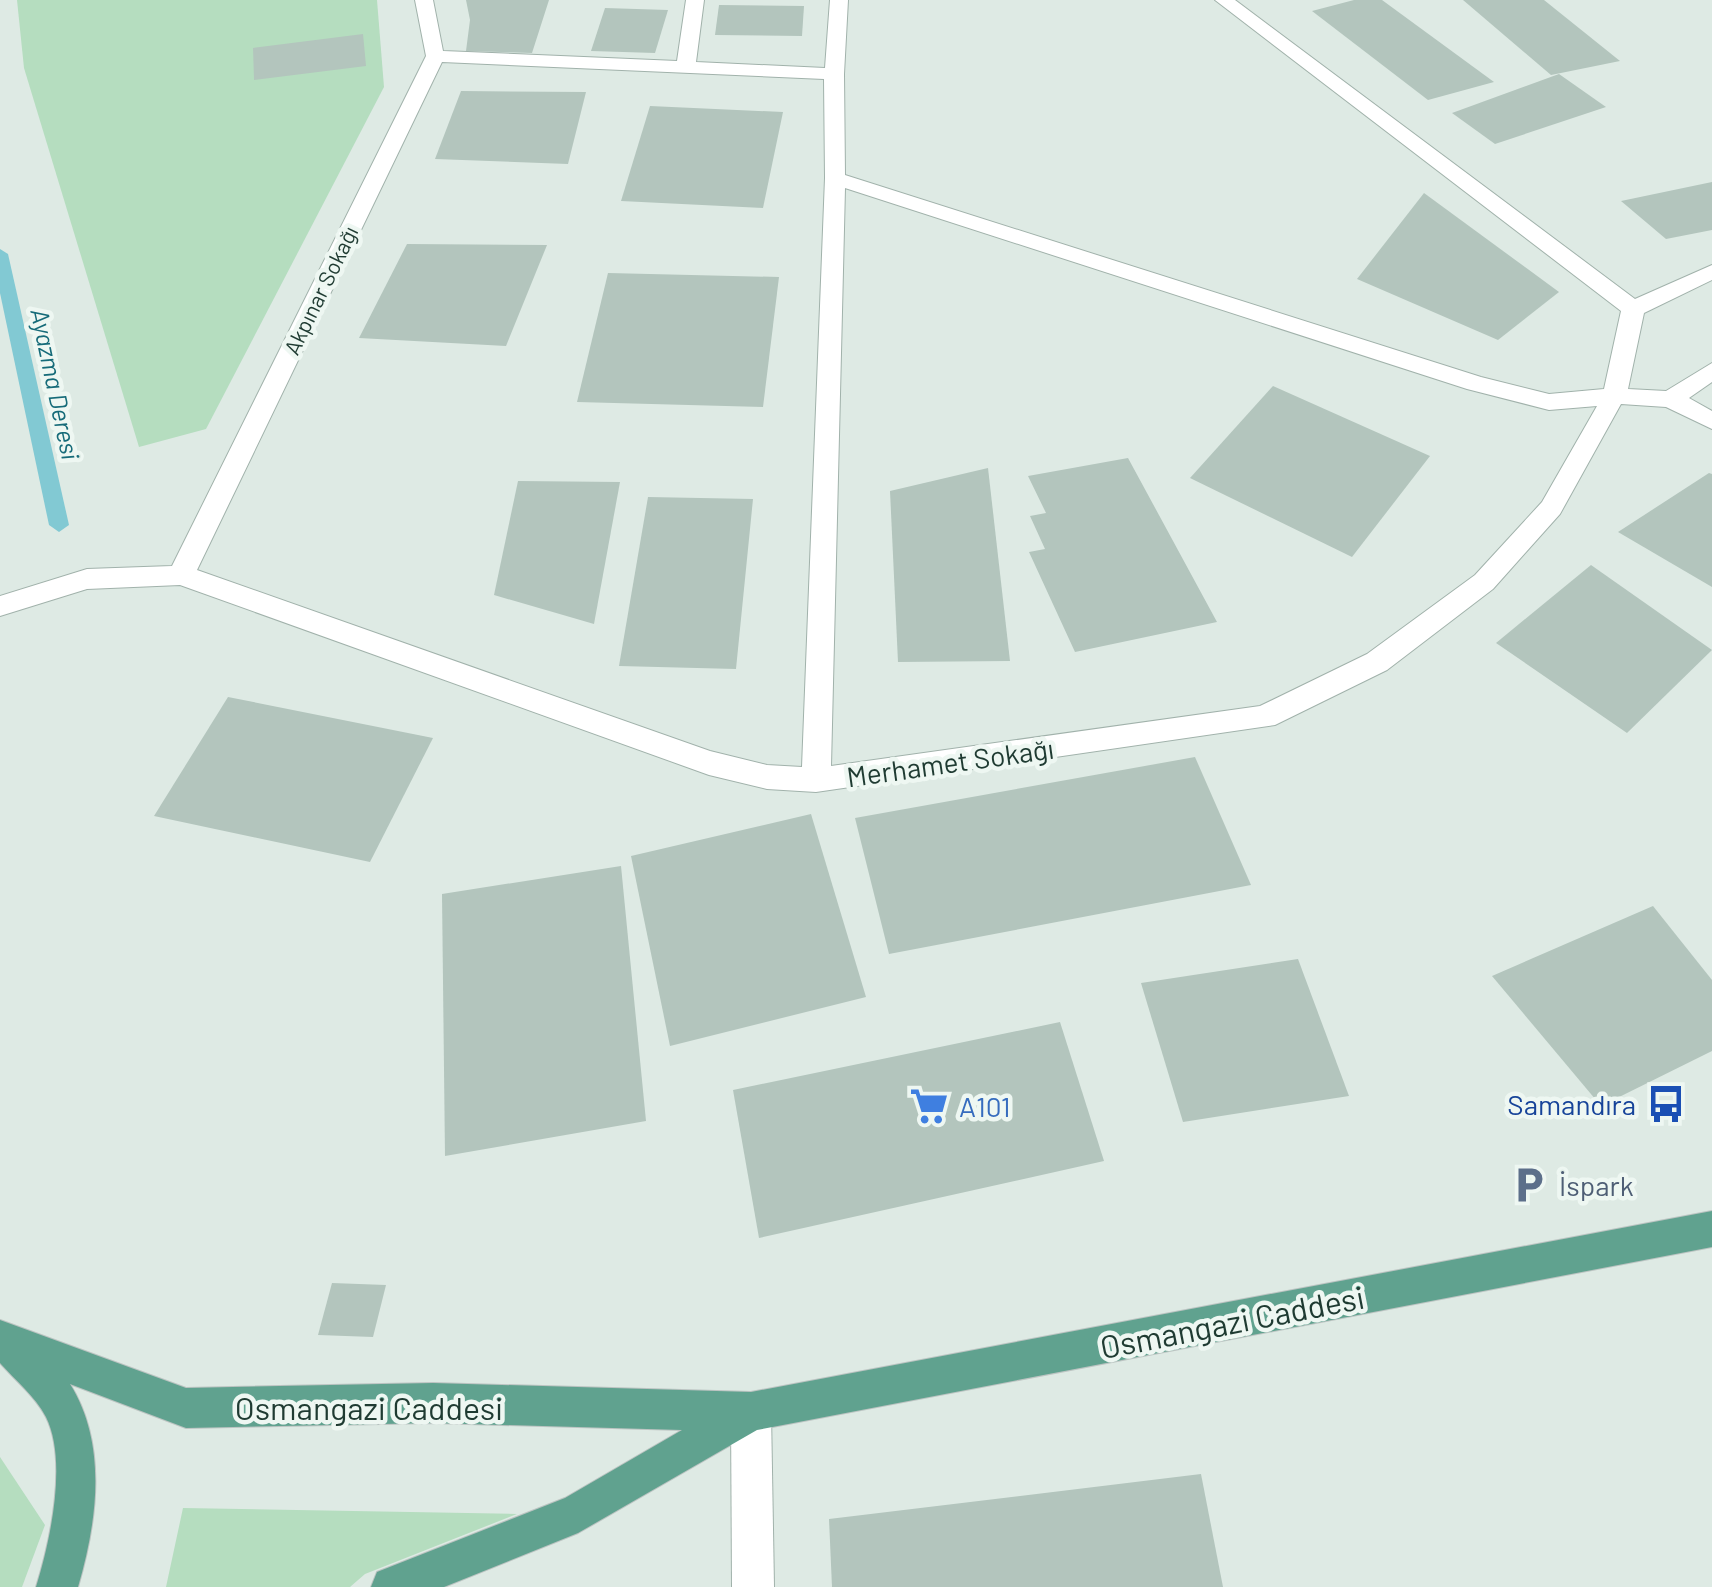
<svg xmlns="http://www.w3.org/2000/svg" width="1712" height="1587" viewBox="0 0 1712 1587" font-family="Barlow,sans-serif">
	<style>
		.green { fill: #b5ddbf }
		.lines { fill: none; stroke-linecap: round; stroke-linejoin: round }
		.stream { fill: #82c9d3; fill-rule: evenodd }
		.building { fill: #b3c5bd }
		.minor-casing { stroke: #a1b2ab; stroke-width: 2 }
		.primary-casing { stroke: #bcc4c2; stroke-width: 2 }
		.minor { fill: #fff; fill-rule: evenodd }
		.primary { fill: #60a28f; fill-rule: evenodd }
		.labels { text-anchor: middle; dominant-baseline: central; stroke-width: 9; stroke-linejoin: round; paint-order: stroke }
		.far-street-label { font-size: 22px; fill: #1f3b32; stroke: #eef7f2 }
		.far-water-label { font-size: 25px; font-style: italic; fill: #166b79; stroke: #eef7f2 }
		.street-label { font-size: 28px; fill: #1f3b32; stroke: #eef7f2 }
		.transit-label { font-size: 28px; fill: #164399; stroke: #eef7f2; text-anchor: end }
		.shop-label { font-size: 28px; fill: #366cbe; stroke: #eef7f2; text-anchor: start }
		.service-label { font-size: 28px; fill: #4e5e75; stroke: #eef7f2; text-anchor: start }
		.near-street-label { font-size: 32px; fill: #1f3b32; stroke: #eef7f2 }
	</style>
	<rect width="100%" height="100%" fill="#deeae4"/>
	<g class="green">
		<polygon points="17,0 377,0 384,87 206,429 139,447 24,68"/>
		<polygon points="0,1457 45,1525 22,1587 0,1587"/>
		<polygon points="183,1508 517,1514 365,1574 350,1587 166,1587"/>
	</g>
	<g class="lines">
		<polygon class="stream" points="0,249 8,254 69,525 59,532 49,525 0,293"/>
	</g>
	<g class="building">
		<polygon points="466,0 549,0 532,53 466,51 470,20"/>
		<polygon points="1354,0 1382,0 1494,82 1428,100 1312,11"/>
		<polygon points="1463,0 1544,0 1620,61 1551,75"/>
		<polygon points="719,5 804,6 802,36 715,35"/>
		<polygon points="605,8 668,10 655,53 591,51"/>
		<polygon points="363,34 366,66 254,80 253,48"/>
		<polygon points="1559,74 1606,107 1495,144 1452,113"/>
		<polygon points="461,91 586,92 568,164 435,159"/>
		<polygon points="650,106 783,112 763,208 621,201"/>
		<polygon points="1712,182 1712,230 1666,239 1621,201"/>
		<polygon points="1424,193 1559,292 1498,340 1357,279"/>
		<polygon points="407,244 547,245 506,346 359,338"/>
		<polygon points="608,273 779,277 763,407 577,402"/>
		<polygon points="1273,386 1430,456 1352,557 1190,478"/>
		<polygon points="1128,458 1217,622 1075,652 1029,552 1045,549 1030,516 1046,513 1028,476"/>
		<polygon points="988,468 1010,661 898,662 890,491"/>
		<polygon points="1709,473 1712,474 1712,587 1618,532"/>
		<polygon points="518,481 620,482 594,624 494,595"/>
		<polygon points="648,497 753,499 736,669 619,666"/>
		<polygon points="1591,565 1712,650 1627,733 1496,643"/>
		<polygon points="228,697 433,738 370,862 154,816"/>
		<polygon points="1195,757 1251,885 889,954 855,818"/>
		<polygon points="811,814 866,997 670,1046 631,856"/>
		<polygon points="621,866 646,1121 445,1156 442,894"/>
		<polygon points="1653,906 1712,980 1712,1051 1601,1106 1492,976"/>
		<polygon points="1298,959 1349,1096 1183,1122 1141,983"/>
		<polygon points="1060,1022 1104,1161 759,1238 733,1090"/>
		<polygon points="332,1283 386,1285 373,1337 318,1335"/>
		<polygon points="1201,1474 1223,1587 832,1587 829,1519"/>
	</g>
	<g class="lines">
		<g class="minor-casing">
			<g id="minor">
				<path d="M415 0H433L443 51 677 61 686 0H704L696 62 825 68 830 0H848L844 74 845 175 1481 377 1549 394 1604 389 1621 311 1215 0H1235L1635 299 1712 265V280L1644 313 1628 389 1666 391 1712 363V382L1689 398 1712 411V429L1666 407 1621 404 1560 514 1493 589 1387 670 1275 725 816 792 767 789 709 775 180 585 87 589 0 616V596L87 569 172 566 426 56ZM442 62 824 79 825 178 802 767 767 765 710 751 197 570ZM845 188 1467 389 1549 410 1597 406 1542 502 1475 575 1367 654 1260 706 831 766Z"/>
				<polygon points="751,1392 765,1398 771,1412 774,1587 732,1587 731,1412 737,1398"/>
			</g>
		</g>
		<g class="primary-casing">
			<path id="primary" d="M1712 1211V1247L757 1430 578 1533 444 1587H371L377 1572 565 1498 682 1430 433 1423 186 1428 70 1384C108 1445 97 1522 78 1587H36C50 1542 68 1461 46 1417 35 1396 15 1380 0 1363V1320L186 1388 433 1383 751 1392Z"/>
		</g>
		<use href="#minor" class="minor"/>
		<use href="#primary" class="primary"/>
	</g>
	<defs>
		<g id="bus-bare" transform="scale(3)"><path d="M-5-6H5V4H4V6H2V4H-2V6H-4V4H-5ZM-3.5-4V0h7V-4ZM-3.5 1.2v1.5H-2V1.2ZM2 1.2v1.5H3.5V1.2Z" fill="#1a4fb4" stroke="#eef7f2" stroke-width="2.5" paint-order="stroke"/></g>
		<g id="supermarket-bare" transform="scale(3)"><path d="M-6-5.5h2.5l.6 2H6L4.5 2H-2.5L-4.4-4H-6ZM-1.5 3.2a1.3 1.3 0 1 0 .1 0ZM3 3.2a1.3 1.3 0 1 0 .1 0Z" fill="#3f7fe0" stroke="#eef7f2" stroke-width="2.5" paint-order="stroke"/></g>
		<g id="parking-bare" transform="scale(3)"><path d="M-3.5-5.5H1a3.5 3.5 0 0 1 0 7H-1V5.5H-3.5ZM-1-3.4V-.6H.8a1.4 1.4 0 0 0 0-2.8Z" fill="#5c6f8a" stroke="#eef7f2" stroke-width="2.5" paint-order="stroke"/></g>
	</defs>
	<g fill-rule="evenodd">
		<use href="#bus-bare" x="1666" y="1104"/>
		<use href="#supermarket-bare" x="929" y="1106"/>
		<use href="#parking-bare" x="1529" y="1185"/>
	</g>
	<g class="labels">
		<g class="far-street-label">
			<text transform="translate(320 290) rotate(-64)">Akpınar Sokağı</text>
		</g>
		<g class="far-water-label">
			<text transform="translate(56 384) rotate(78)">Ayazma Deresi</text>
		</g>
		<g class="street-label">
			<text transform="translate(950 762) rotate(-8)">Merhamet Sokağı</text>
		</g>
		<g class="transit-label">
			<text x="1636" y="1104">Samandıra</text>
		</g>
		<g class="shop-label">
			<text x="959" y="1106">A101</text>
		</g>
		<g class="service-label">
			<text x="1559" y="1185">İspark</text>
		</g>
		<g class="near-street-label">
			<text transform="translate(1232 1321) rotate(-11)">Osmangazi Caddesi</text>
			<text x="369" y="1407">Osmangazi Caddesi</text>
		</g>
	</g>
</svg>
